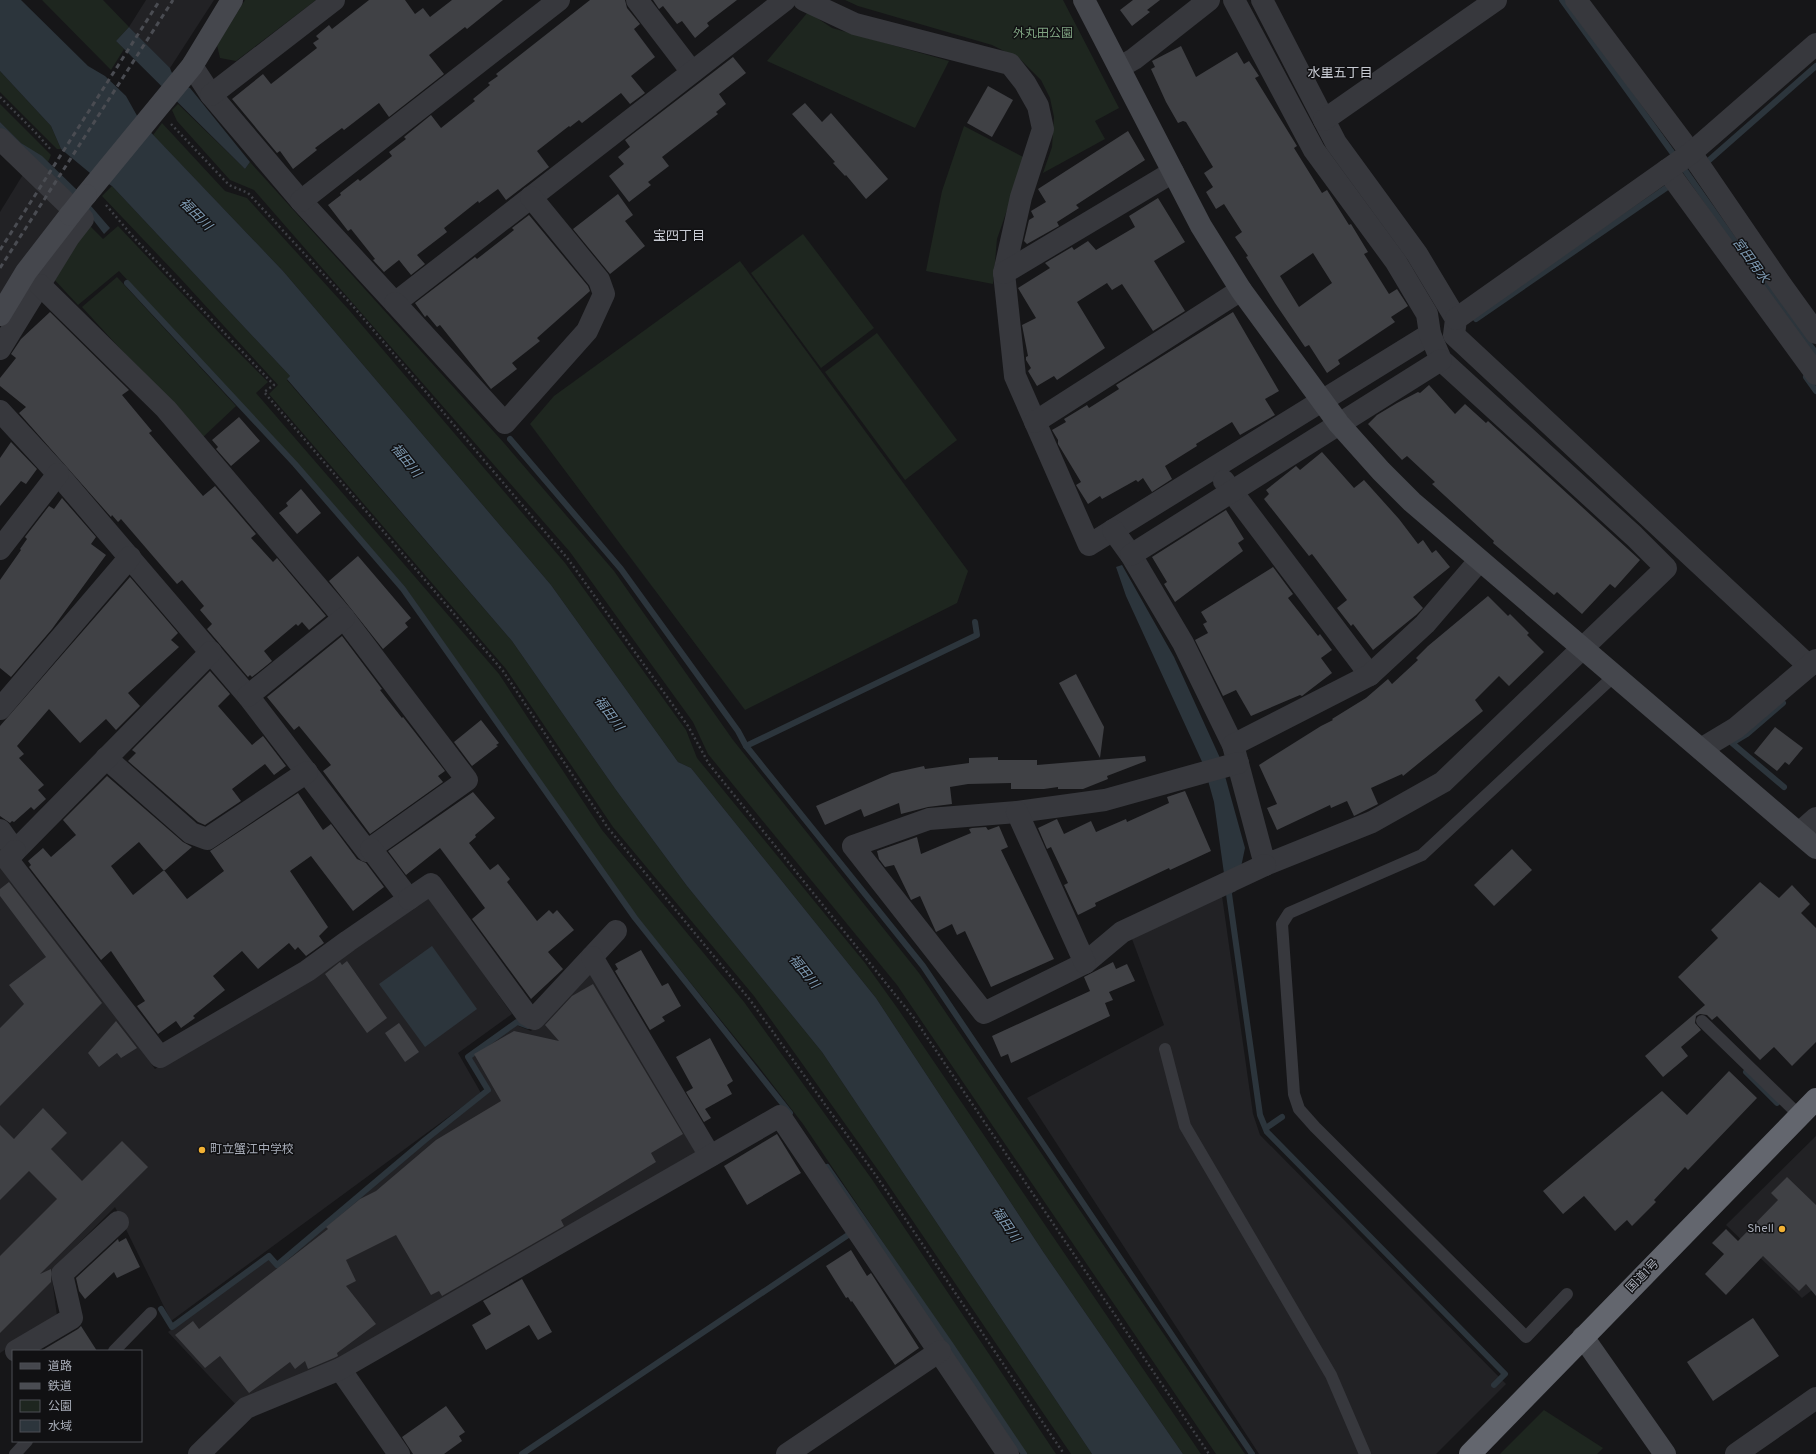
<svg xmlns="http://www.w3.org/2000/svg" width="1816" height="1454" viewBox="0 0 1816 1454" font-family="Overpass,'Noto Sans JP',sans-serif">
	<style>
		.built { fill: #222225 }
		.green { fill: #1e261f }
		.water { fill: #2c353c }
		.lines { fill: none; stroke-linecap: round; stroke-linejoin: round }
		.stream { stroke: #2c353c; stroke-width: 6 }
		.building { fill: #404145; fill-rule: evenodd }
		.path { stroke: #3d3f44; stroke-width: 2.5; stroke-dasharray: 2 3; stroke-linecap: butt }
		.lane { stroke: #37383d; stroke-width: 12 }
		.street { stroke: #37383d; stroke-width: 22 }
		.secondary { stroke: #45474d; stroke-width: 22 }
		.highway { stroke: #63666e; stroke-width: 22 }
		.rail { stroke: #4a4c52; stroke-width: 3; stroke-dasharray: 5 4; stroke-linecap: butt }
		.secondary-bridge { stroke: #45474d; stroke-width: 22 }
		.poi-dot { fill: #f2b134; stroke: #111113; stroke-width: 1.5 }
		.labels { text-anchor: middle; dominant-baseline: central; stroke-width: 3; stroke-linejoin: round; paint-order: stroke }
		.park-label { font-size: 12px; fill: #7fa381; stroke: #111113 }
		.poi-label { font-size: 12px; fill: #a8adb8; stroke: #111113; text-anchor: start }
		.street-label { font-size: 12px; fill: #a8adb8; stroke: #111113 }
		.neighbourhood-label { font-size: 13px; fill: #c9ccd4; stroke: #111113 }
		.water-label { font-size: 13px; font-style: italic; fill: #7f9bb3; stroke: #111113 }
	</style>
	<rect width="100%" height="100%" fill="#161618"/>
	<g class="built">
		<polygon points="146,0 214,0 170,68 129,27"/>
		<polygon points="24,173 64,208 0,301 0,212"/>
		<polygon points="0,843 62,937 155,1069 310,977 427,894 512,1014 458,1053 481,1093 171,1321 115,1207 51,1271 57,1316 0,1353"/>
		<polygon points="1222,896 1253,1114 1260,1135 1506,1384 1436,1454 1259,1454 1027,1098 1164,1025 1132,939"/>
		<polygon points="587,971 596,981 696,1153 339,1362 237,1406 168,1332 269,1259 276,1267 425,1142 490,1092 470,1057 516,1025 531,1031"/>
		<polygon points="1816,1136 1816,1287 1802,1298 1726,1225"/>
	</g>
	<g class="green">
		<polygon points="42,0 103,0 129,27 116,41 124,49 111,70"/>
		<polygon points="245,0 316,0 236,61 220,58 217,45"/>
		<polygon points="845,0 1063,0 1119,108 1095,121 1105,139 1043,173 1052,147 1054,117 1050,98 1041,80 1020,59 992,45 858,6"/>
		<polygon points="808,12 832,28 949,61 915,128 767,61"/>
		<polygon points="0,71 51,126 61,149 57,149 0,92"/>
		<polygon points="0,104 51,155 48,162 21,143 0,122"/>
		<polygon points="178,104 245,169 250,162 504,443 614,571 733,740 919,973 1245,1454 1216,1454 897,985 708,754 693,722 570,552 254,190 230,180 177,121 172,110"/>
		<polygon points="162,123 225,191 247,198 349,310 565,563 686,730 697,758 865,963 898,1009 1201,1454 1183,1454 1044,1253 876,998 691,768 678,762 551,585 283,271 153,135"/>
		<polygon points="964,126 1025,158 997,239 993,284 926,271 942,191"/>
		<polygon points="112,186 290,376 287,380 512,641 616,790 687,886 822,1052 1092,1454 1071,1454 883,1177 754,996 613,827 506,669 269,394 278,385 181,279 102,196"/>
		<polygon points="88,224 103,239 118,226 227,341 268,382 256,393 499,674 602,830 744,1002 871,1178 1056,1454 1026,1454 803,1124 759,1067 633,912 405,587 295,462 119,271 78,305 50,275"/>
		<polygon points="803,234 874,328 821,368 751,273"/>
		<polygon points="740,261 968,571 957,603 745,710 530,424 554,396"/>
		<polygon points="117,277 236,406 202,438 82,307"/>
		<polygon points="877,333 957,440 905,480 825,372"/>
		<polygon points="1544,1410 1603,1448 1597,1454 1500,1454"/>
	</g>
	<g class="water">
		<polygon points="0,0 21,0 88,66 105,76 126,96 140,121 283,271 551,585 678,762 691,768 876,998 1044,1253 1183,1454 1092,1454 822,1052 687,886 616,790 512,641 287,379 290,376 112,186 90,173 61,149 51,126 0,71"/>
		<path d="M129 27 170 68C173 78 180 85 190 88L250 162 245 169 116 41Z"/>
		<polygon points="0,122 21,143 42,156 78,191 110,228 104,234 88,213 0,128"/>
		<polygon points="1122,565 1174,657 1220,758 1245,848 1236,891 1227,895 1214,802 1204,766 1126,596 1116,567"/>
		<polygon points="432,946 477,1009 425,1047 379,984"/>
	</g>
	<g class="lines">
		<g class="stream">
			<polyline points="1562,0 1674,155"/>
			<polyline points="1707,162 1816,66"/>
			<polyline points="1684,169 1788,317 1816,353"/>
			<polyline points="127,283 295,464 403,589 635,918 790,1113"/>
			<polyline points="1476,319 1666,188"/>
			<polyline points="1806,377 1816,391"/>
			<polyline points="510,439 621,569 738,731 746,746 923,966 1252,1454"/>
			<polyline points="1783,703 1747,734 1732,743 1784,787"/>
			<polyline points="746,746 977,635 975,622"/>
			<polyline points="1230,886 1229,894 1260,1115 1267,1132 1505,1374 1494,1385"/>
			<polyline points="1746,1072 1777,1103"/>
			<polyline points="1266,1128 1282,1117"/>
			<polyline points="827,1167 950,1344 1024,1454"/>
			<polyline points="161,1309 172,1327 269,1256 277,1265 425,1140 488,1090 468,1057 517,1022 528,1026"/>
			<polyline points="522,1454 848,1235"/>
		</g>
	</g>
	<g class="building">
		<polygon points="369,0 405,0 415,14 423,8 430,17 452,0 503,0 467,29 465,27 429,55 444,74 389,117 379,103 344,130 342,128 315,148 317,150 293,169 280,151 277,153 232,99 263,74 271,84 317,48 313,43 319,39 316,36 329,25 332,29"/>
		<polygon points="590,0 625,0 627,8 640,24 634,29 655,57 631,76 645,93 630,104 621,93 582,123 579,120 570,127 569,126 537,151 549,167 506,200 498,189 479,203 478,201 444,228 447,232 417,255 425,264 411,275 399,260 384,272 373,260 375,259 351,229 348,231 328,205 341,195 340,193 358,179 360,181 392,156 389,152 406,139 404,137 431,115 441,128 475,101 473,99 490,85 488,83 498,76 496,74"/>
		<polygon points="653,0 737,0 707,23 709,26 695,38 682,21 677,24 663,6 659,9"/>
		<polygon points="1133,0 1160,0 1147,10 1150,12 1132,26 1120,10"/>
		<path d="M1181 46 1196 77 1237 52 1244 64 1249 61 1259 76 1255 78 1297 146 1294 148 1322 193 1327 190 1349 225 1351 224 1368 252 1364 254 1389 294 1397 289 1408 306 1391 317 1395 322 1338 360 1340 364 1327 373 1309 345 1305 347 1275 303 1246 257 1248 256 1235 237 1242 232 1224 204 1216 209 1206 192 1213 187 1204 173 1213 167 1186 122 1183 121 1178 123 1166 102 1151 69 1155 67 1152 61ZM1313 253 1332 283 1299 307 1280 276Z"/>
		<polygon points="733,57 746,73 719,94 726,104 716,112 718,114 662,157 669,166 648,182 651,185 629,202 609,176 624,164 618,157 630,147 625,140"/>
		<polygon points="988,86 1013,100 992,137 967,123"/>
		<polygon points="805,103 822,122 831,113 888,179 866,199 846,175 845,176 833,163 835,162 792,114"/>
		<polygon points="1128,131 1145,160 1076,205 1079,208 1057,222 1059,226 1027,244 1024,241 1029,220 1034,217 1031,211 1046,202 1038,189"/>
		<polygon points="618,194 633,215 625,221 645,246 610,274 573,229"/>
		<polygon points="1158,198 1185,242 1154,261 1185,311 1153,331 1122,284 1112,290 1107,283 1077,302 1105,348 1057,380 1054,376 1037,386 1028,371 1031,368 1026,360 1026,357 1028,356 1022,325 1036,318 1018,288 1050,268 1045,263 1072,247 1074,250 1088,241 1096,250 1135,227 1129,216"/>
		<polygon points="529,215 588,286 590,291 537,338 540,341 512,363 517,369 491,389 440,325 437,327 427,315 425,317 415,303 475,257 477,259 514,230 512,228"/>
		<polygon points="50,312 129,390 122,395 152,431 149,433 203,496 215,486 256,534 251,538 273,562 277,558 326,616 309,630 302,622 298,626 296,624 264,651 272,661 252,677 250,675 248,677 207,629 212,624 200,610 204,606 182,580 177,584 121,519 118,522 112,515 111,517 19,413 26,407 0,386 0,378 16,358 11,354 21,339"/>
		<polygon points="1233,312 1279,391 1265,399 1275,415 1240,435 1232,422 1196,444 1197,446 1165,466 1172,479 1152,492 1143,478 1138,482 1136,480 1102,499 1100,496 1088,504 1076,485 1081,482 1058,444 1058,440 1052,430 1066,422 1064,419 1087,405 1089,408 1119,389 1116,385"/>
		<polygon points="1429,385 1455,414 1465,404 1486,423 1488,421 1640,560 1615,588 1610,584 1582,614 1557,592 1554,595 1493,543 1494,541 1432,484 1435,482 1407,456 1402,460 1368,424 1377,415 1397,403 1418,392 1420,393"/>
		<polygon points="239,417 260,441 231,466 216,449 218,447 212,440"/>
		<polygon points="11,442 37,469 26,484 21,481 0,506 0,458"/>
		<polygon points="1322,452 1354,488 1364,480 1399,519 1418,544 1423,540 1432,553 1436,550 1450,567 1413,597 1423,608 1416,615 1373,650 1353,624 1351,626 1337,608 1347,600 1312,554 1309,556 1264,499 1269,494 1266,490 1296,466 1300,470"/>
		<polygon points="301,489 321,513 297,534 279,513 288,506 286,503"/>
		<polygon points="62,498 96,537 91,544 106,555 52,629 11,677 0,668 0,580 21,550 20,549 27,539 25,537 49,506 54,509"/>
		<polygon points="1226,510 1244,539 1238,543 1243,551 1175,602 1164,584 1167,582 1152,557"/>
		<polygon points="358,556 411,618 405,623 408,627 383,649 329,581"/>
		<polygon points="1273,567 1293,594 1288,598 1318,636 1320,634 1332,650 1321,658 1332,673 1302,696 1300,695 1251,716 1236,690 1223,696 1195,640 1208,633 1203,624 1207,622 1201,612"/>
		<polygon points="130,577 178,633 171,640 179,647 128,693 140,706 116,730 106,719 80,743 49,709 17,746 24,754 19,758 44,785 38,790 46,799 34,810 31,807 14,822 12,821 10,823 0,816 0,726"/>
		<polygon points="1488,596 1508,616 1510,614 1529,633 1527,635 1544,652 1509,686 1499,676 1475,700 1483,711 1403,776 1402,774 1371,788 1378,804 1354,816 1347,801 1331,808 1330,805 1277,830 1267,808 1277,804 1259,765 1321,726 1333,720 1332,719 1366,698 1388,679 1392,684 1418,660 1416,658 1428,646"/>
		<polygon points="342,636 382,689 380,690 402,718 403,717 445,771 438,776 443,782 370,834 323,771 331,765 299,726 294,730 267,697"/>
		<polygon points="210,671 230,694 218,706 252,745 263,736 286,766 274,775 265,764 232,789 241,801 205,825 198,822 128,761 136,753 132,750"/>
		<polygon points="1076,674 1104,727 1100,758 1059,683"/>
		<polygon points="481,720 499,743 496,745 498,746 472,766 454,742"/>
		<polygon points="1775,727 1803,748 1789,765 1785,762 1777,771 1754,753"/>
		<polygon points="1145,756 1146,761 1107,776 1108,779 1083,789 1058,789 1058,787 1044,789 1011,789 1011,783 968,784 950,787 952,804 928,807 901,814 899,803 864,817 861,809 825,825 816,806 892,773 924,766 925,769 969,763 969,758 998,757 998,760 1037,760 1037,765"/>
		<polygon points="107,776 183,842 192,847 164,871 139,842 111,866 133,895 164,870 187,899 224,871 210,851 298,793 323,830 331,824 357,859 366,863 384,887 353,911 311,856 290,871 328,927 319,936 324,943 306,956 298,947 295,950 289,943 258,969 242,951 213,976 225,990 193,1016 195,1018 181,1028 176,1021 158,1034 137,1006 145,1001 111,951 101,960 29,867 31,865 28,861 43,848 51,857 76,835 63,820"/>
		<polygon points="1185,791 1211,851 1170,870 1169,868 1095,903 1096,906 1078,915 1064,885 1068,883 1051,847 1047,849 1038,828 1057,819 1064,834 1091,821 1096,832 1126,819 1127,822 1169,803 1167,797"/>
		<polygon points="473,792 495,818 475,835 476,837 469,843 490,870 498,864 510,879 507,882 537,921 549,910 553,914 557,910 574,930 548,952 563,969 531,999 472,919 485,908 440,848 406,875 388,851"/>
		<polygon points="999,826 1008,847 1001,850 1054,959 991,987 965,931 957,935 952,924 936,932 920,896 911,900 894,865 885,867 879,859 877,851 917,837 921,854 971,833 969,829 972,828 986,827 988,830"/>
		<polygon points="1512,849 1532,870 1494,906 1474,885"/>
		<polygon points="9,882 102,1003 0,1106 0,1028 24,1004 9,985 46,957 0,896 0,889"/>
		<polygon points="1760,882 1779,898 1792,885 1810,904 1801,913 1816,928 1816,1042 1792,1066 1774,1047 1760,1060 1717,1016 1712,1020 1707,1015 1700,1014 1696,1016 1695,1023 1701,1030 1681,1047 1688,1056 1663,1077 1645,1056 1705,1005 1678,977 1718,938 1711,930"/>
		<polygon points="641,950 662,986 668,983 681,1006 662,1017 665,1021 650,1030 615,971 618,969 615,964"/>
		<polygon points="347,961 387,1018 367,1033 325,974 340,962 342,965"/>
		<polygon points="1113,962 1116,969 1127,964 1135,981 1109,992 1113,1000 1105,1003 1110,1016 1011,1063 1008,1054 1001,1057 992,1036 1090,991 1084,977"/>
		<polygon points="593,984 683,1134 651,1153 656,1162 561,1220 564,1226 442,1296 439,1291 431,1295 396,1235 346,1260 356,1281 346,1286 376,1324 337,1353 338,1356 334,1358 308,1369 305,1361 295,1369 290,1362 249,1393 220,1356 205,1368 175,1335 193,1321 199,1329 328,1229 326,1227 360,1199 376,1191 436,1140 501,1101 474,1054 514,1031 559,1041 545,1025 572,996"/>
		<polygon points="116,1021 137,1048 121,1058 117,1053 99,1067 88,1053"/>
		<polygon points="399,1023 419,1052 405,1062 385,1033"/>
		<polygon points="710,1038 733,1081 727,1085 732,1094 705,1109 711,1118 704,1122 686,1092 693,1088 676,1057"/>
		<polygon points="1729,1071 1757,1098 1688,1170 1685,1167 1654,1200 1656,1202 1632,1226 1627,1220 1615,1231 1584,1196 1563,1214 1543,1191 1662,1091 1687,1115"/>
		<polygon points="43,1108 67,1133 51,1149 82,1181 122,1141 148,1167 40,1274 51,1269 51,1282 0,1333 0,1256 57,1199 29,1171 0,1200 0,1125 14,1139"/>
		<polygon points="777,1134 801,1173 747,1205 724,1166"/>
		<polygon points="1787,1177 1816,1205 1816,1296 1806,1284 1799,1291 1763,1256 1726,1295 1705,1274 1724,1254 1712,1243 1726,1229 1738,1241 1778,1200 1771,1193"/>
		<polygon points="126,1238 140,1267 117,1278 114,1272 85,1299 79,1291 76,1278 118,1239 119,1242"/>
		<polygon points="851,1250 867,1276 871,1273 919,1348 895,1365 852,1301 851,1302 848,1297 846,1298 826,1266"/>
		<polygon points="522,1279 552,1332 538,1340 529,1325 486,1350 472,1325 491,1314 483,1301"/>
		<polygon points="1753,1318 1779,1356 1713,1401 1687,1362"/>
		<polygon points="81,1326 97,1351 41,1351 78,1329"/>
		<polygon points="446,1406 465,1432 459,1436 462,1441 444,1454 413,1454 402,1437"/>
	</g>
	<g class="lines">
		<g class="path">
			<polyline points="0,97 36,133 52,151"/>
			<polyline points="171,124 229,185 248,193 352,305 568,559 688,726 709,764 914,1018 1209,1454"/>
			<polyline points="106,205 135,239 274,385 264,392 503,671 608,828 750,1000 877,1177 1064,1454"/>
		</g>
		<g class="lane">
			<polyline points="1702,1021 1800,1116"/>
			<polyline points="1165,1049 1185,1126 1331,1375 1365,1454"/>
			<polyline points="1567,1294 1526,1337 1315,1127 1299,1109 1294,1094 1282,924 1289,913 1422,855 1614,676"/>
			<polyline points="114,1351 151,1313"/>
			<polyline points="15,1454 27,1441"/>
		</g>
		<g class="street">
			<polyline points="637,0 692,72"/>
			<polyline points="804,0 855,24 1010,64 1025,83 1038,106 1043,129 1021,197 1004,273 1015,376 1089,545 1430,334"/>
			<polyline points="1262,0 1336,143 1417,254 1456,319 1454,335 1809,666"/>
			<polyline points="1576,0 1691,153 1782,286 1816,333"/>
			<polyline points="192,66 211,95 301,201 395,303 785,0"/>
			<polyline points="1120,67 1134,59 1209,0"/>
			<polyline points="211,95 334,0"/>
			<polyline points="1324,120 1496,0"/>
			<polyline points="0,139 83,219 69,237 0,349"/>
			<polyline points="1667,170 1816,374"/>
			<polyline points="301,201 559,0"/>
			<polyline points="1004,273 1173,172"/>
			<polyline points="395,303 505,423 587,331 604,294 599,280 531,197"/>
			<polyline points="1456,319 1691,153 1816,44"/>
			<polyline points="0,411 58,474 248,696 367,851 467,780 344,618 166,409 40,285"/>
			<polyline points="1035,422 1241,290"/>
			<polyline points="1224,481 1370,675"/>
			<polyline points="1113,530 1131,555 1183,643 1233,745 1265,865 1372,822 1443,782 1666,568 1634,536 1441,360 1430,334 1427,314 1396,262 1314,150 1234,0"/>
			<polyline points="0,549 58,474"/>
			<polyline points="1131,555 1441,360"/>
			<polyline points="248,696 344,618"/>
			<polyline points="0,709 130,557"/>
			<polyline points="1233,745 1370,675 1425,624 1479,561"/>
			<polyline points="1701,749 1736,728 1816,660"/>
			<polyline points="106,758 191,833 207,839 307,772"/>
			<polyline points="1238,763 1105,800 1017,812 929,819 853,846 984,1013 1085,963 1122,932 1265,865"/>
			<polyline points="1017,812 1085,963"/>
			<polyline points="0,830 15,851 211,652"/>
			<polyline points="1799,833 1816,818"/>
			<polyline points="15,851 7,859 160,1057 307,971 348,941 409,899 371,849"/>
			<polyline points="409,899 431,884 527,1015 534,1019 616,931"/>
			<polyline points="592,957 710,1156"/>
			<polyline points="16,1351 72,1318 62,1274 118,1222"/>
			<polyline points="340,1369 399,1454"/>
			<polyline points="199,1454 246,1408 340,1369 780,1116 1008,1454"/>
			<polyline points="787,1454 940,1351"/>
			<polyline points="1736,1454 1816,1398"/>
		</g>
		<g class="secondary">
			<polyline points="1084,0 1201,226 1241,290 1339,424 1381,471 1412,502 1816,848"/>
			<polyline points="86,195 192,66 232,0"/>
			<polyline points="0,315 26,272 70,215"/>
			<polyline points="1583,1337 1665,1454"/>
		</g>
		<polyline class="highway" points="1470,1454 1816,1099"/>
		<g class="rail">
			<polyline points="0,250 160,0"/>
			<polyline points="0,268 173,0"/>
		</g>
		<polyline class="secondary-bridge" points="70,215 86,195"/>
	</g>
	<g class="poi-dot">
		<circle cx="202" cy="1150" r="4"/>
		<circle cx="1782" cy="1229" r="4"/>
	</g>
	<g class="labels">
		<g class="park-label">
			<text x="1043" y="34">外丸田公園</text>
		</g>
		<g class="poi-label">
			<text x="210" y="1150">町立蟹江中学校</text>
			<text x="1774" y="1229" text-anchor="end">Shell</text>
		</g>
		<g class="street-label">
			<text transform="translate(1643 1276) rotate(-46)">国道1号</text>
		</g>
		<g class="neighbourhood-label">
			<text x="1340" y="74">水里五丁目</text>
			<text x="679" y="237">宝四丁目</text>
		</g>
		<g class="water-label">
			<text transform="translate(195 215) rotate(45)">福田川</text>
			<text transform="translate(1750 261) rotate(54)">宮田用水</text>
			<text transform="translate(405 461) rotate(51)">福田川</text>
			<text transform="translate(608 714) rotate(54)">福田川</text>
			<text transform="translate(803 972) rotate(51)">福田川</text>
			<text transform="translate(1005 1225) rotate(56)">福田川</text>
		</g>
	</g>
	<rect x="12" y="1350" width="130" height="92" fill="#111113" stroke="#4d4f55"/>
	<rect x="20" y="1363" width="20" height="6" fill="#45474d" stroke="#4d4f55"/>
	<text x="48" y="1370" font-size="12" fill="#a8adb8">道路</text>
	<rect x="20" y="1383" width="20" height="6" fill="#4a4c52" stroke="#4d4f55"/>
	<text x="48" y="1390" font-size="12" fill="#a8adb8">鉄道</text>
	<rect x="20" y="1400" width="20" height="12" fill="#1e261f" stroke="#4d4f55"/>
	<text x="48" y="1410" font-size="12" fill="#a8adb8">公園</text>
	<rect x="20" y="1420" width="20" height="12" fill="#2c353c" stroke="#4d4f55"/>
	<text x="48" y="1430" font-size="12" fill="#a8adb8">水域</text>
</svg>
